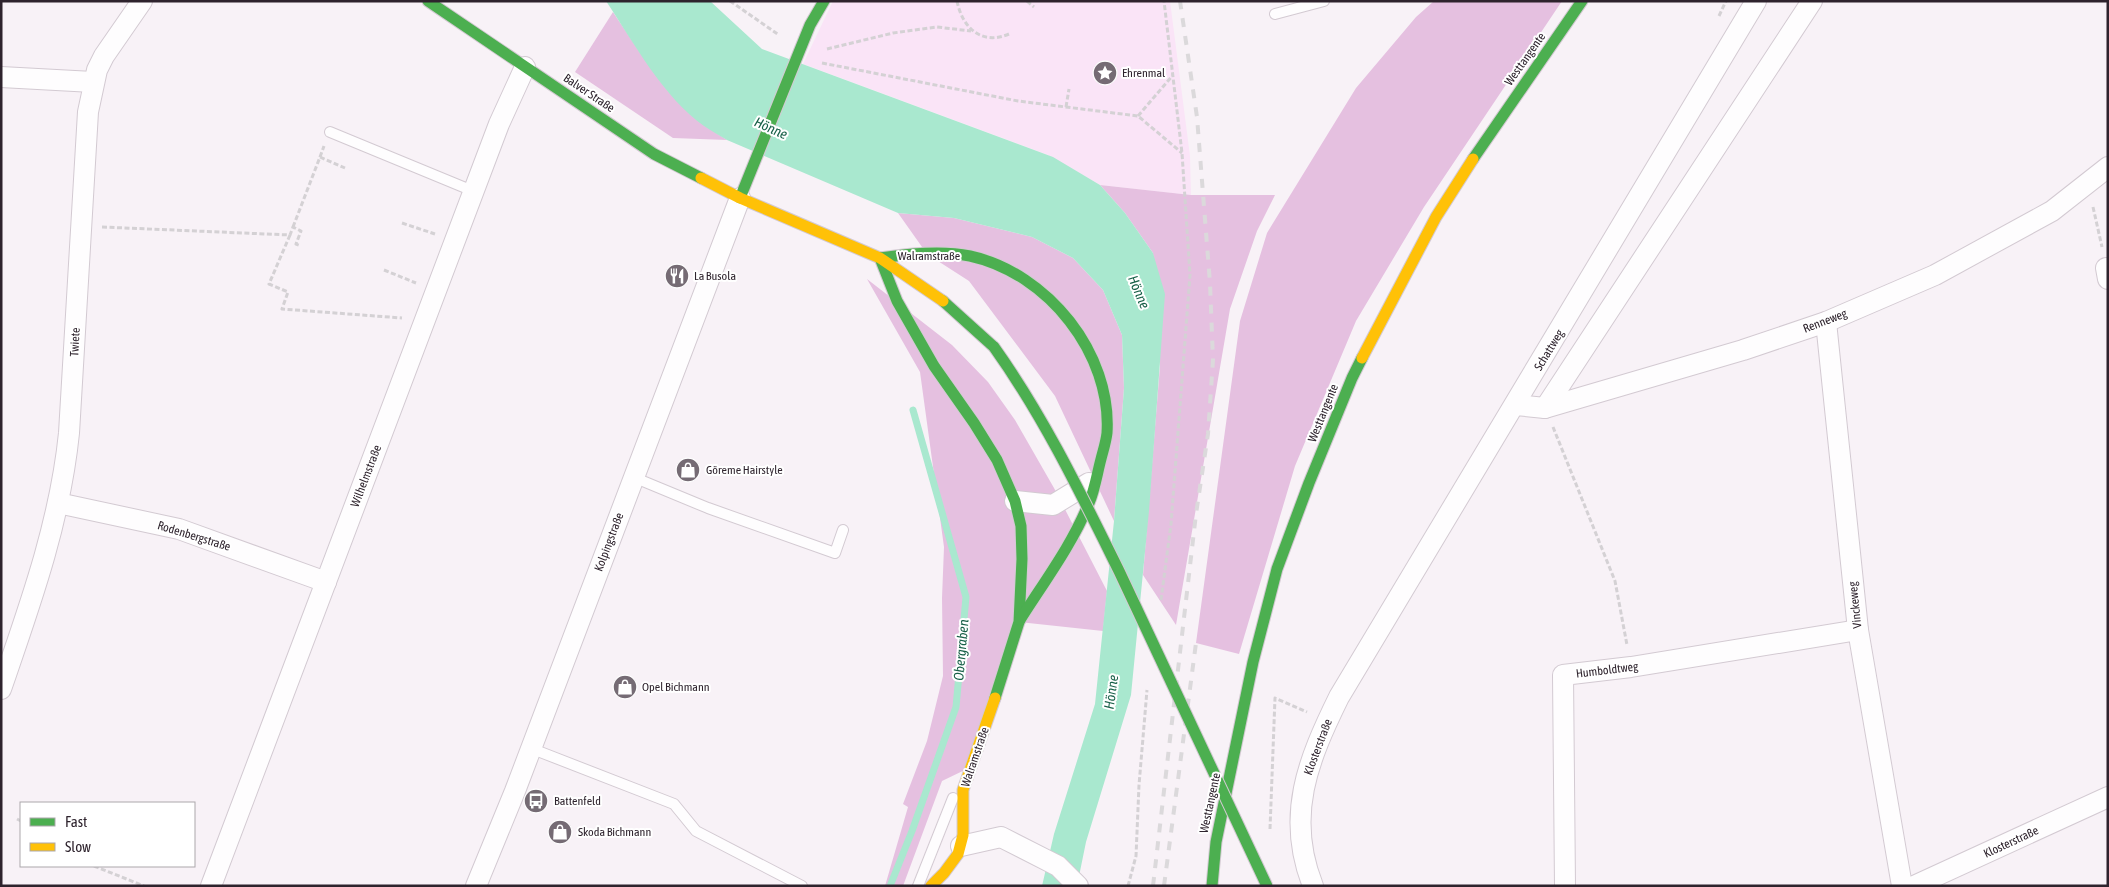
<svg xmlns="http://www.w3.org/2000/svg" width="2109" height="887" viewBox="0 0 2109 887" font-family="'Asap Condensed',sans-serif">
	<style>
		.green { fill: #fae4f7 }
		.forest { fill: #e5c0e0 }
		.water { fill: #a9e8cf }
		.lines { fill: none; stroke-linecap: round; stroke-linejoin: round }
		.stream { stroke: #a9e8cf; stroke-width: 7 }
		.lane-casing { stroke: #d3cad2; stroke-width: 12 }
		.street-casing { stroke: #d3cad2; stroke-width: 22 }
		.fast-casing { stroke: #d3cad2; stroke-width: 13 }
		.slow-casing { stroke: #d3cad2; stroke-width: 13 }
		.path { stroke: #d4d1d4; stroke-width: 3; stroke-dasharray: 5 2.5; stroke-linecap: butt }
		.lane { stroke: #fefdfe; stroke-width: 10 }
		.street { stroke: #fefdfe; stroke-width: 20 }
		.fast { stroke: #4caf50; stroke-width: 11 }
		.slow { stroke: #ffc107; stroke-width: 11 }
		.rail { stroke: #dbd9db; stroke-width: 4; stroke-dasharray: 9 9; stroke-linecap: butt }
		.fast-bridge-casing { stroke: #d3cad2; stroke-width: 13; stroke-linecap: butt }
		.fast-bridge { stroke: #4caf50; stroke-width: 11 }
		.labels { text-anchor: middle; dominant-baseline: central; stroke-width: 4; stroke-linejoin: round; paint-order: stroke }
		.street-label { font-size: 12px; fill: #2e232d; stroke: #fff }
		.poi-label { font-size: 12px; fill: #2e232d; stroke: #fff; text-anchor: start }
		.water-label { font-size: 14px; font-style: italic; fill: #186048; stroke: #fff }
	</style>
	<rect width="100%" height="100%" fill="#f8f2f7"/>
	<polygon class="green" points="833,1 1170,1 1190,156 1191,195 1100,185 1048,155 803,64"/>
	<g class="forest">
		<polygon points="1434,1 1562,1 1424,207 1356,321 1295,466 1239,654 1196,643 1240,321 1267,233 1356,88 1416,17"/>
		<path d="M613 12C648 64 672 106 727 140L673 138 575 72Z"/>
		<polygon points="1100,185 1191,195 1275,195 1257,231 1230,309 1176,625 1143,575 1160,366 1153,253 1125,213"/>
		<polygon points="898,213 954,218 1032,237 1073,258 1103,290 1122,335 1124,388 1114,521 1055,396 969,281 927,254"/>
		<polygon points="867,279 952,345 988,382 1015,420 1054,488 1107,591 1103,631 1019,622 971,767 942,781 903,886 885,886 908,807 903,804 927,741 943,676 942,598 944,547 920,372"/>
	</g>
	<path class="water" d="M606 1H710L762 49 1053 157 1100 185 1125 213 1153 253 1165 294 1149 511 1131 695 1086 842 1077 886H1042L1054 834 1095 704 1114 521 1124 388 1122 335 1103 290 1073 258 1032 237 954 218 898 213 727 140C719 135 711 131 704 126 663 97 634 43 606 1Z"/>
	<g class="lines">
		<polyline class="stream" points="890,886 912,831 956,707 966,597 913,410"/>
		<g class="lane-casing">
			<g id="lane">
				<polyline points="1275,14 1324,1"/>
				<polyline points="330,132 473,191"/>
				<polyline points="633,477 708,508 835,553 843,530"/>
				<polyline points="530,748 674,804 696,831 802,886"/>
				<polyline points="918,886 953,798"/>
			</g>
		</g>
		<g class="street-casing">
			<g id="street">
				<polyline points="1,77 93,82"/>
				<polyline points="2106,268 2108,279"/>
				<polyline points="1826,322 1858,630 1902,886"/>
				<polyline points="1516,405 1545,408 1743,350 1826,322 1935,275 2052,211 2108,167"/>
				<polyline points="1545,408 1812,1"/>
				<polyline points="1015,501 1053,505 1089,483"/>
				<polyline points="58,503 179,529 326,582"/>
				<path d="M1 689C30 605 60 522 69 433L88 112 97 70 104 56 142 1"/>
				<polyline points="961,846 1001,837 1058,866 1078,886"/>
				<polyline points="211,886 499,124 525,67"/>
				<polyline points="476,886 515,791 740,198"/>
				<path d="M1313 886C1285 816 1308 760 1339 697L1756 1"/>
				<polyline points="1565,886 1563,675 1631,667 1858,630"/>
				<polyline points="1914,886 2108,797"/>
			</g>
		</g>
		<g class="fast-casing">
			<g id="fast">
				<polyline points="428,1 654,154 701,178"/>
				<polyline points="1473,159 1582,1"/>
				<polyline points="740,198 810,25 824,1"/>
				<polyline points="880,258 897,301 934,366 974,423 997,460 1015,501 1021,526 1022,559 1019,622 995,698"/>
				<path d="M880 258C909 254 941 250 970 256 1048 273 1112 354 1107 433 1106 442 1103 451 1101 459 1097 474 1095 489 1089 503 1072 545 1044 582 1020 620"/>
				<polyline points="943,301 994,347"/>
				<polyline points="1212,886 1216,842 1253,662 1277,569 1309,483 1352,378 1362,358"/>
			</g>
		</g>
		<g class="slow-casing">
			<g id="slow">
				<polyline points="701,178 740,198 880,258 943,301"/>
				<polyline points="1362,358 1436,217 1473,159"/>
				<polyline points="931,886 944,873 958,854 963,835 963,790 995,698"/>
			</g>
		</g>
		<g class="path">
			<polyline points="730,1 779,35"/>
			<path d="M957 1C962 27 981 46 1009 34"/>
			<polyline points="1027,1 1034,7"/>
			<polyline points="1719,16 1726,1"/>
			<polyline points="827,49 893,33 937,27 971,31"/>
			<polyline points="822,63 1018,101 1138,116 1182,153"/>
			<polyline points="1066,107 1069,89"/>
			<polyline points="1138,116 1173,75"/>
			<polyline points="320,157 324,146"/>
			<polyline points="2093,207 2102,247"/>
			<polyline points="402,223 435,234"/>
			<polyline points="102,227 290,235 293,227 301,231 296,244 301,246"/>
			<polyline points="293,227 320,157 345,168"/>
			<polyline points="290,235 269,284 288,292 282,309 402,318"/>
			<polyline points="384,270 416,283"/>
			<polyline points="1553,427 1615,581 1627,645"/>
			<polyline points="1161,600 1171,524 1190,275 1182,153 1164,1"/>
			<polyline points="17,819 21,821"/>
			<polyline points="1270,829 1275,698 1307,712"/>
			<polyline points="94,866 144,886"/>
			<polyline points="1128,886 1136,856 1139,785 1147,690"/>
		</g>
		<use href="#lane" class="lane"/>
		<use href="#street" class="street"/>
		<use href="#fast" class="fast"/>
		<use href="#slow" class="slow"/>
		<g class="rail">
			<polyline points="1153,886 1196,514 1208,434 1213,360 1210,283 1197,117 1180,1"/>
			<polyline points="1164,886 1196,643"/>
		</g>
		<g class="fast-bridge-casing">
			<path id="fast-bridge" d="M994 347C1044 417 1081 494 1119 571 1169 676 1218 781 1267 886"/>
		</g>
		<use href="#fast-bridge" class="fast-bridge"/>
	</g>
	<defs>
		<g id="sight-disc" transform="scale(1.25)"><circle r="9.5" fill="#756b74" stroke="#fff"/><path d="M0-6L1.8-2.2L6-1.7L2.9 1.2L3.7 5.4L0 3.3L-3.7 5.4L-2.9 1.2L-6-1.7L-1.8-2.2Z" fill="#fff"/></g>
		<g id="restaurant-disc" transform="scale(1.25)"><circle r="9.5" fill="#756b74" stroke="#fff"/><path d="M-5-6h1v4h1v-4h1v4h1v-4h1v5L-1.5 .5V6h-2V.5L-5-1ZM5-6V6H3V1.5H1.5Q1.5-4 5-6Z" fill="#fff"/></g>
		<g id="shop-disc" transform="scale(1.25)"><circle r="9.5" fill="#756b74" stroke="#fff"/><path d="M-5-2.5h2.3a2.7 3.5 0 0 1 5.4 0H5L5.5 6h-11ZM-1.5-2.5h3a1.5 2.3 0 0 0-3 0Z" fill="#fff"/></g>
		<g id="bus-disc" transform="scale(1.25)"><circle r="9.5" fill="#756b74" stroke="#fff"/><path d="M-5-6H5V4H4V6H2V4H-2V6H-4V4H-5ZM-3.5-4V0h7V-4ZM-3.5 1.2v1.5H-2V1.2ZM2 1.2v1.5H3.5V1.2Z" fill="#fff"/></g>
	</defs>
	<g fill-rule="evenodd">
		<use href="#sight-disc" x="1105" y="73"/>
		<use href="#restaurant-disc" x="677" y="276"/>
		<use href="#shop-disc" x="688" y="470"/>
		<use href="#shop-disc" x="625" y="687"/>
		<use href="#bus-disc" x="536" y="801"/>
		<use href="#shop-disc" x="560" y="832"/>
	</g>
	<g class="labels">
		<g class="street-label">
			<text transform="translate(1525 59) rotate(-55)">Westtangente</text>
			<text transform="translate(589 93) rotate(34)">Balver Straße</text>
			<text x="929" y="256">Walramstraße</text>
			<text transform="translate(1825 321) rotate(-21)">Renneweg</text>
			<text transform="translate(75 342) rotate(-87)">Twiete</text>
			<text transform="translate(1549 350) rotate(-59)">Schattweg</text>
			<text transform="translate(1323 413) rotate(-68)">Westtangente</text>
			<text transform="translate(366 476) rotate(-69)">Wilhelmstraße</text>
			<text transform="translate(194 536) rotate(17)">Rodenbergstraße</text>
			<text transform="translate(609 542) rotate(-69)">Kolpingstraße</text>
			<text transform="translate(1855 605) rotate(-96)">Vinckeweg</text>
			<text transform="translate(1607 670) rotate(-7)">Humboldtweg</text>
			<text transform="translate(1318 747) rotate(-69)">Klosterstraße</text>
			<text transform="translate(975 757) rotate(-71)">Walramstraße</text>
			<text transform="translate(1210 803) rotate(-78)">Westtangente</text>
			<text transform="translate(2011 842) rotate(-25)">Klosterstraße</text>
		</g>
		<g class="poi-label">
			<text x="1122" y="73">Ehrenmal</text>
			<text x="694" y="276">La Busola</text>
			<text x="706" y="470">Göreme Hairstyle</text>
			<text x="642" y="687">Opel Bichmann</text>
			<text x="554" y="801">Battenfeld</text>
			<text x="578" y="832">Skoda Bichmann</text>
		</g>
		<g class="water-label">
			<text transform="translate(771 128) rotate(24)">Hönne</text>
			<text transform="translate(1139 292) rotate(67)">Hönne</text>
			<text transform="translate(961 650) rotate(-85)">Obergraben</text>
			<text transform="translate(1111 692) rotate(-82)">Hönne</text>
		</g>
	</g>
	<rect width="2109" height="887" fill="none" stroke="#2e232d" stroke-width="5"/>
	<rect x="20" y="802" width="175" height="65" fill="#ffffff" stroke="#aba7ab"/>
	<rect x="30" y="818" width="25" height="8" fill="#4caf50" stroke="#aba7ab"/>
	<text x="65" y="827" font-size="15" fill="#2e232d">Fast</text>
	<rect x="30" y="843" width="25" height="8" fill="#ffc107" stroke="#aba7ab"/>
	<text x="65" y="852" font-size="15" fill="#2e232d">Slow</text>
</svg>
